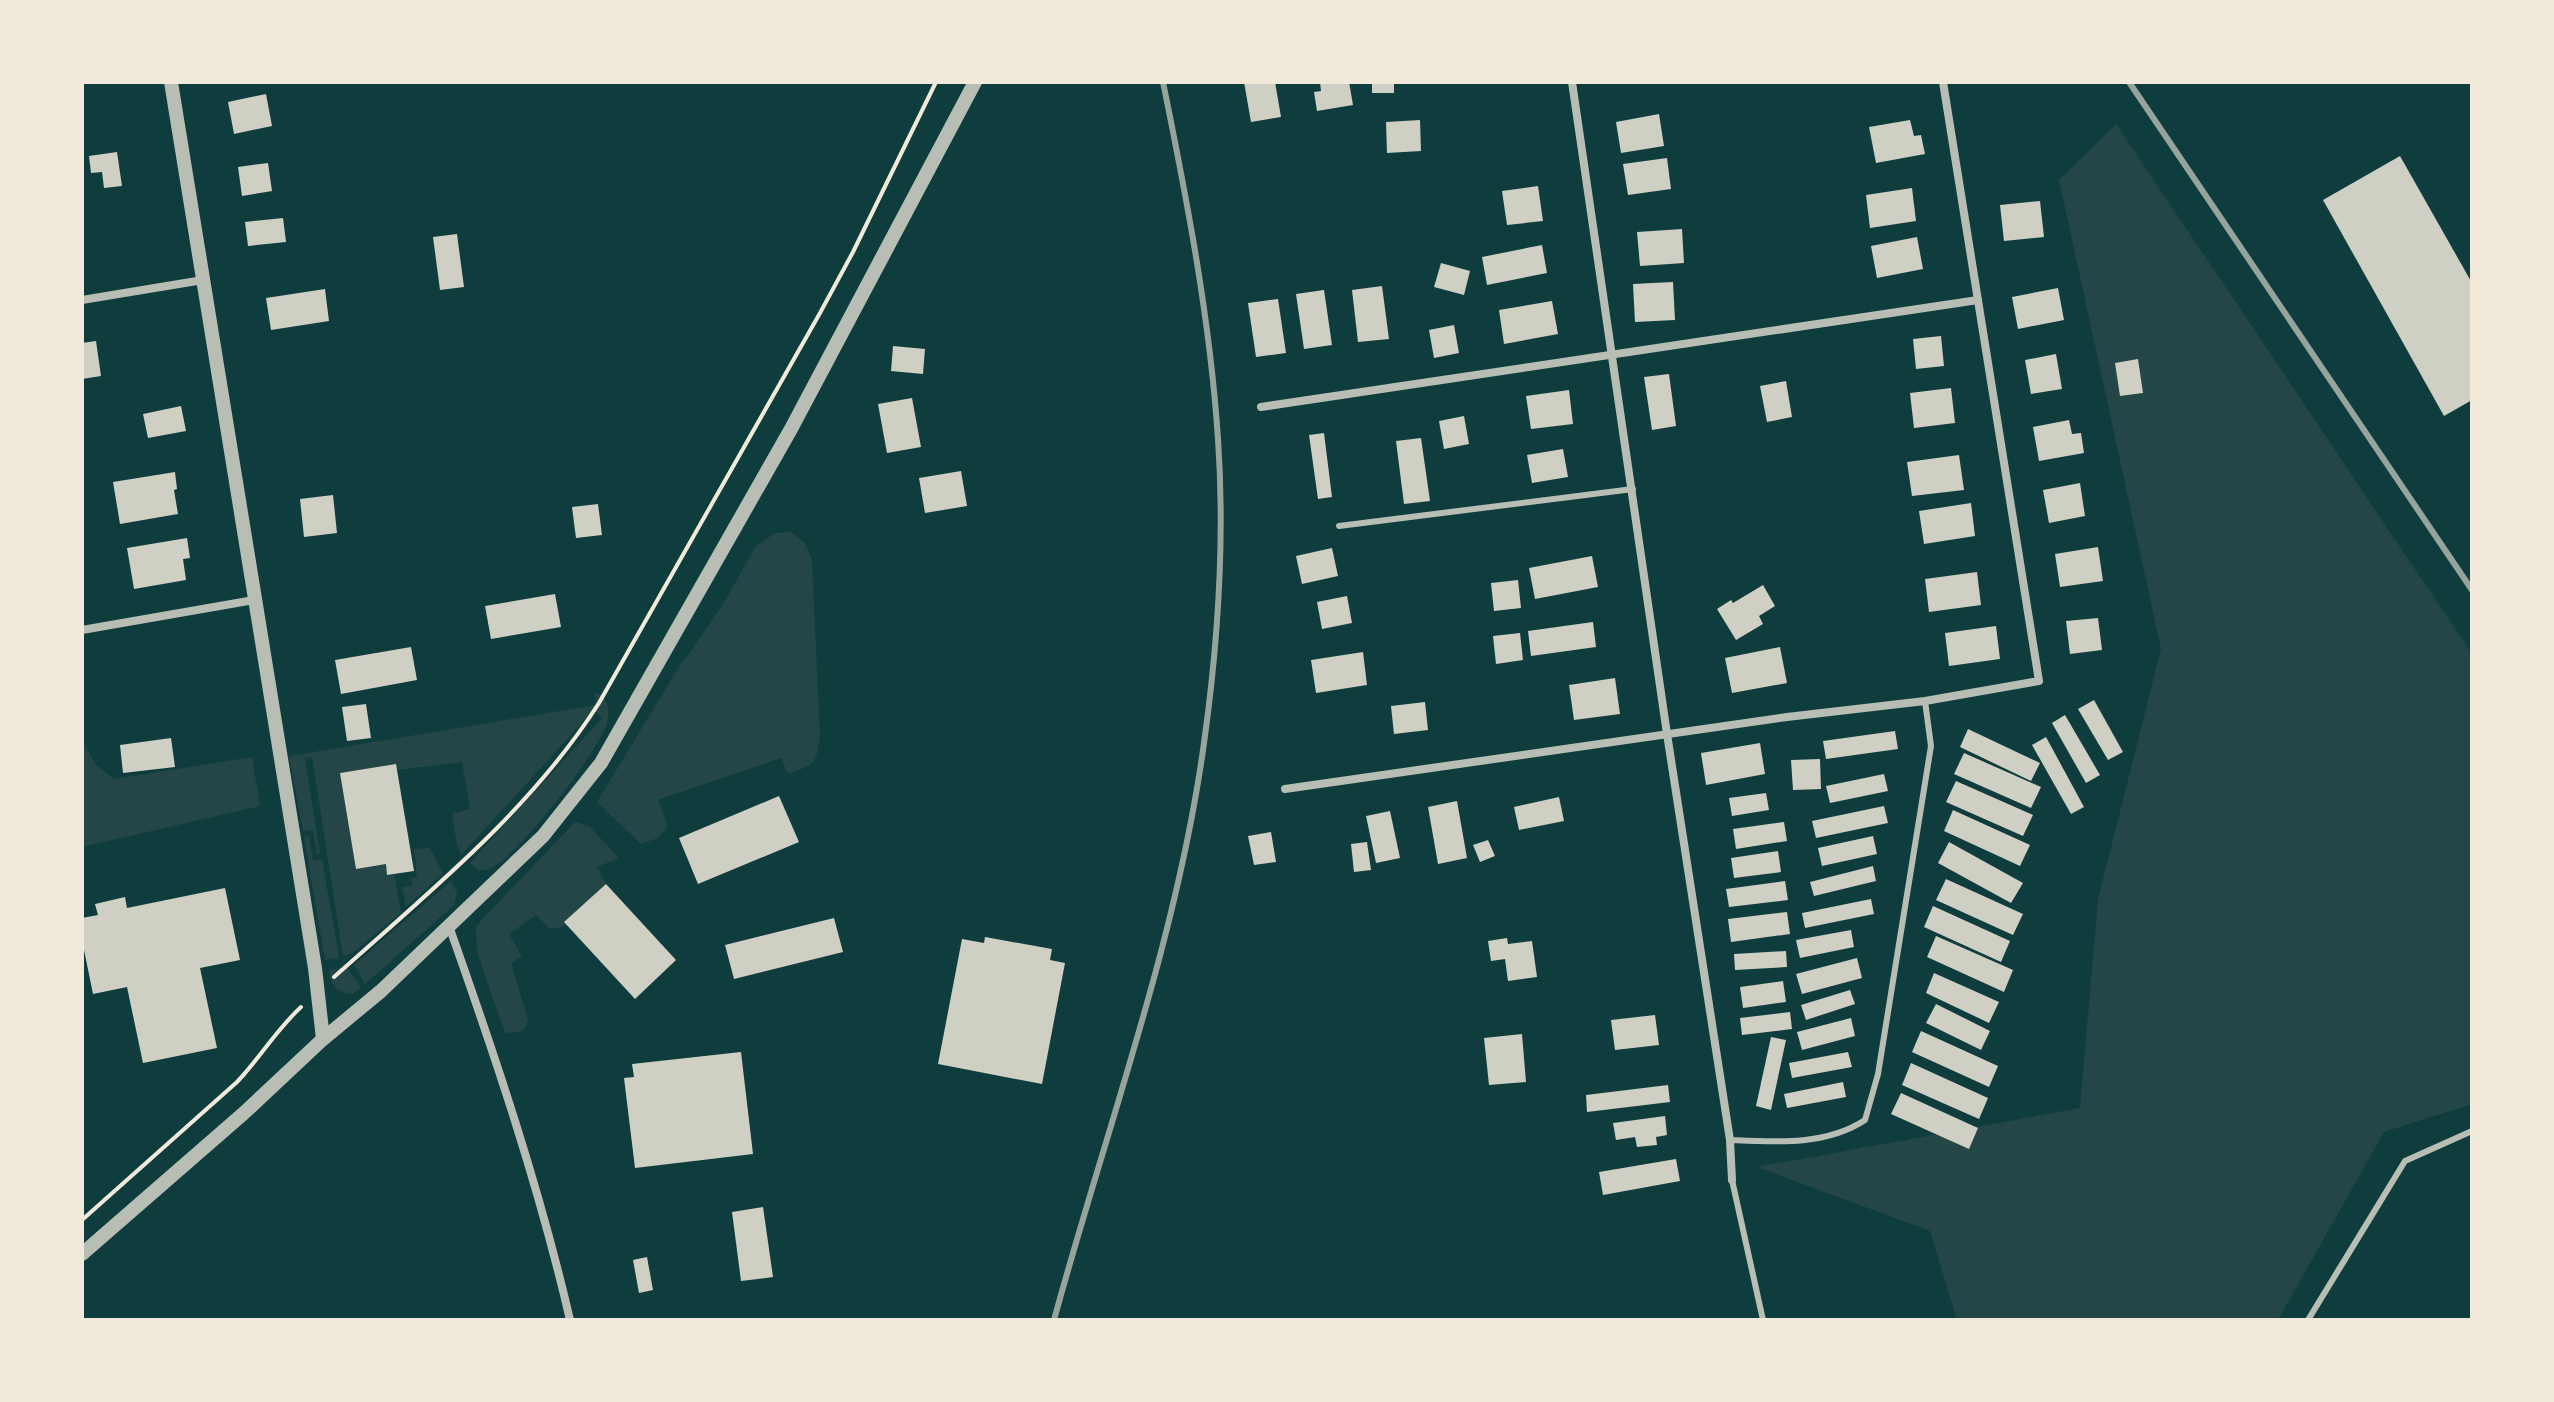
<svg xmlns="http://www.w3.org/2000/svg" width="2554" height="1402" viewBox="0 0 2554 1402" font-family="'Asap Condensed',sans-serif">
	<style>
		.green { fill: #244646 }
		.building { fill: #cfcfc3 }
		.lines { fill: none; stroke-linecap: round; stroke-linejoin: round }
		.path { stroke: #f1e9da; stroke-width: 4 }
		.service { stroke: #b8beb3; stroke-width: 6 }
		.minor { stroke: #b8beb3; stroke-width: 8 }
		.tertiary { stroke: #b8beb3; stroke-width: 14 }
		.rail { stroke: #97a49c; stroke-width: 6 }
	</style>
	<rect width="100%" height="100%" fill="#0f3d3e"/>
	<g class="green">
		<polygon points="2116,124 2472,654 2472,1104 2384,1132 2278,1320 1957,1320 1930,1231 1757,1167 2080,1108 2098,899 2161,649 2059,180"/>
		<path d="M791 532 805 543 812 560 820 736C816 765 815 764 788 774L781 758 658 800 668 826 658 838 641 844 597 802 674 675 722 606 756 546 775 533Z"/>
		<path d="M595 692C610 697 611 714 605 728 594 757 518 856 491 868 486 870 485 870 479 870L470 863 602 718 594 710 461 855 457 845 452 816 454 813 470 809 462 762 397 770 395 764 341 773 386 864 387 875 394 874 401 913 351 954 343 956 312 757 305 758 320 854H317L313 830 303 831 289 756 596 705Z"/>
		<polygon points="82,740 96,765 114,779 252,757 260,806 82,847"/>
		<polygon points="575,822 589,826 619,858 597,867 606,884 562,927 550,929 536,915 509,934 522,956 511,963 528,1020 523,1031 505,1033 477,952 476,926"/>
		<polygon points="309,836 313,860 322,859 339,958 325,960 304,837"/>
		<polygon points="430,848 443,873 406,907 402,887 412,886 411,878 417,877 414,849"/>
		<polygon points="451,881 457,893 454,905 365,984 354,965"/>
		<path d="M347 967 361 988 352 994C336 993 331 985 329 970Z"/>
	</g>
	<g class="building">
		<polygon points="1244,82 1275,82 1281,117 1251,122"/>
		<polygon points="1320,82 1349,82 1353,105 1317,111 1314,92 1321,91"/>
		<rect x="1372" y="82" width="22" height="11"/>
		<polygon points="266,94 272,126 234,134 228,102"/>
		<polygon points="1659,114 1664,146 1621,153 1616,122"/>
		<polygon points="1420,120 1421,151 1387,153 1386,122"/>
		<polygon points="1910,120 1914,136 1921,135 1925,154 1876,163 1869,127"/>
		<polygon points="117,152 122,186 104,188 102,172 91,173 89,156"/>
		<polygon points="2400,156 2472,283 2472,400 2444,416 2323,200"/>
		<polygon points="1667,158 1671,189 1628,195 1623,164"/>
		<polygon points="268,163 272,191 242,196 238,167"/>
		<polygon points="1538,186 1543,221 1507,225 1502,191"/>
		<polygon points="1912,188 1916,221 1870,228 1866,195"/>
		<polygon points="2040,201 2044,237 2004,241 2000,205"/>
		<polygon points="283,218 286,242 248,246 245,222"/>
		<polygon points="1682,229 1684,263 1640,266 1637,232"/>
		<polygon points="457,234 464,287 440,290 433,237"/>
		<polygon points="1917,237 1923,269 1877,278 1871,246"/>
		<polygon points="1542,245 1547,273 1487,285 1482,257"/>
		<polygon points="1441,263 1470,271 1464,295 1434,287"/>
		<polygon points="1673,282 1675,320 1635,322 1633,284"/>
		<polygon points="1382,286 1389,339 1358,342 1352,290"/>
		<polygon points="2058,288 2064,320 2018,329 2012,297"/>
		<polygon points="325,289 329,321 271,330 266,298"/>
		<polygon points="1324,290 1332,345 1304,349 1296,294"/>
		<polygon points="1278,299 1286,353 1256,357 1248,303"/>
		<polygon points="1552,301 1558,334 1504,344 1499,310"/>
		<polygon points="1454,325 1459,353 1434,358 1429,330"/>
		<polygon points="1941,336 1944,366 1916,369 1913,339"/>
		<polygon points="96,341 101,376 82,379 82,343"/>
		<polygon points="893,346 925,349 923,374 891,371"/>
		<polygon points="2056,354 2062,389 2031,394 2025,360"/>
		<polygon points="2138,359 2143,393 2120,396 2115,363"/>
		<polygon points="1669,374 1676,426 1652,430 1644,377"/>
		<polygon points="1786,381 1792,417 1767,422 1760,386"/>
		<polygon points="1951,388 1955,423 1914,428 1910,393"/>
		<polygon points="1569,390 1573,424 1531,429 1526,396"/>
		<polygon points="912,398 921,447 887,453 878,404"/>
		<polygon points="181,406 186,431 148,438 143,414"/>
		<polygon points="1464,416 1469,444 1444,449 1439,421"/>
		<polygon points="2069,420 2072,434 2081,433 2084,453 2039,461 2033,427"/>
		<polygon points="1324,433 1332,497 1318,499 1309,435"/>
		<polygon points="1421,438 1430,501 1404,504 1396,441"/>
		<polygon points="1563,449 1568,477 1532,483 1527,455"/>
		<polygon points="1959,455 1964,490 1912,496 1907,462"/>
		<polygon points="961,471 967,506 925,513 919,478"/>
		<polygon points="175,472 177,489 174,490 178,514 120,524 113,482"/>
		<polygon points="2080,483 2085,516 2049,523 2043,490"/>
		<polygon points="333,495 337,533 304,537 300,499"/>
		<polygon points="1971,503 1975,536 1924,544 1919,511"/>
		<polygon points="598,504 602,535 576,538 572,507"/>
		<polygon points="187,538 190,558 183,559 186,580 134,589 127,548"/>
		<polygon points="2098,547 2103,581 2060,587 2055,554"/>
		<polygon points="1332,548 1338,576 1302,584 1296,556"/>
		<polygon points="1592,556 1598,587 1535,599 1529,568"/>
		<polygon points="1977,572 1981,605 1929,612 1925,579"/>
		<polygon points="1518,580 1521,608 1494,611 1491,583"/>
		<polygon points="1763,585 1775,606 1759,616 1763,624 1736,640 1717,609 1731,600 1733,603"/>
		<polygon points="555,594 561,627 491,639 485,606"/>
		<polygon points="1347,596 1352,623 1322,629 1317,602"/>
		<polygon points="2098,618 2102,650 2070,654 2066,621"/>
		<polygon points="1593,622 1596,647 1531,656 1528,631"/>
		<polygon points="1996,626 2000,659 1949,666 1945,633"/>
		<polygon points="1520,633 1523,660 1496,664 1493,636"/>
		<polygon points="411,647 417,680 341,694 335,660"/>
		<polygon points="1780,647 1787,683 1732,693 1725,658"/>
		<polygon points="1363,652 1367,685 1316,693 1311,660"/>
		<polygon points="1615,678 1620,714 1574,720 1569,685"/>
		<polygon points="2094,700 2123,752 2108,760 2078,709"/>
		<polygon points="1425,702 1428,730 1394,734 1391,706"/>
		<polygon points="366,704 371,738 347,741 342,707"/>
		<polygon points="2065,715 2100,775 2086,783 2052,723"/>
		<polygon points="1968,729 2040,763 2031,781 1960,747"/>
		<polygon points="1895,731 1898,749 1826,759 1823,741"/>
		<polygon points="2046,737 2084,807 2071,814 2032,745"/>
		<polygon points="171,738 175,767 123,773 120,745"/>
		<polygon points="1760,743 1765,774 1706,785 1701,753"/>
		<polygon points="1964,753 2041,787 2031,808 1954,774"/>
		<polygon points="1820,759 1821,789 1793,790 1791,760"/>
		<polygon points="396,764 414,871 387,875 386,864 356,869 340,773"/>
		<polygon points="1884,774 1888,791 1830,803 1826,786"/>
		<polygon points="1956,781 2033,815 2023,836 1946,802"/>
		<polygon points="1766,793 1769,810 1732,816 1729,798"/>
		<polygon points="779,796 799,842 698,884 679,838"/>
		<polygon points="1559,797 1564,821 1519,830 1514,807"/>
		<polygon points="1457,801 1467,858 1438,864 1428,807"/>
		<polygon points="1884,806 1888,823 1816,838 1812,821"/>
		<polygon points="1953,810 2030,845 2020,866 1944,831"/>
		<polygon points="1390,811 1400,858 1376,863 1366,816"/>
		<polygon points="1784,822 1787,841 1736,849 1733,829"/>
		<polygon points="1271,832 1276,862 1254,865 1248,836"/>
		<polygon points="1873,836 1877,854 1822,866 1818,848"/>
		<polygon points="1488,840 1495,856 1480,862 1473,845"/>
		<polygon points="1367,842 1371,870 1354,872 1351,844"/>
		<polygon points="1949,842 2023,883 2011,903 1938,863"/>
		<polygon points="1778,851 1781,872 1734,878 1731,858"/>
		<polygon points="1873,866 1876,881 1814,896 1810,882"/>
		<polygon points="1946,879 2023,914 2013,935 1936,900"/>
		<polygon points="1785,881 1788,900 1729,907 1726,889"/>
		<polygon points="606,884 676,960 635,999 564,922"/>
		<polygon points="225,888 240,960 200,968 217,1048 143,1063 127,987 93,994 82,940 82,918 98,915 95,904 125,897 127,908"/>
		<polygon points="1871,899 1874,914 1805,928 1802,913"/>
		<polygon points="1933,906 2010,941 2001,962 1924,927"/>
		<polygon points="1787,912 1790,934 1731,942 1728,919"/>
		<polygon points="834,918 843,952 734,979 725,945"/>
		<polygon points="1851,930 1854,947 1800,958 1796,940"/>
		<polygon points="1936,936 2013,970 2004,992 1927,957"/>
		<polygon points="985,937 1052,949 1050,960 1065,963 1042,1084 938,1064 962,939 984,943"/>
		<polygon points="1507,938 1508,944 1532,941 1537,977 1508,981 1505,959 1491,961 1488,941"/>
		<polygon points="1786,951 1787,967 1735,970 1734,954"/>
		<polygon points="1857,958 1862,978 1802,994 1796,974"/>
		<polygon points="1934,973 1999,1002 1989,1023 1926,993"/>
		<polygon points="1783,981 1786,1002 1743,1008 1740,987"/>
		<polygon points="1850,990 1855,1004 1806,1020 1801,1005"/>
		<polygon points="1936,1004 1990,1031 1981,1050 1926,1023"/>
		<polygon points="1790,1012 1792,1029 1742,1035 1740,1018"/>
		<polygon points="1655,1015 1659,1045 1615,1050 1611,1020"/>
		<polygon points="1851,1018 1855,1036 1802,1050 1797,1032"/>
		<polygon points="1921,1031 1998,1066 1989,1087 1912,1052"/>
		<polygon points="1522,1034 1526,1082 1489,1085 1484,1038"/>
		<polygon points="1771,1037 1786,1040 1771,1110 1756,1106"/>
		<polygon points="741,1052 753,1154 635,1168 624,1078 634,1077 632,1064"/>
		<polygon points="1848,1052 1852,1067 1792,1078 1789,1063"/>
		<polygon points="1911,1063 1988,1098 1979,1119 1902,1085"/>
		<polygon points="1843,1082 1846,1097 1787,1108 1784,1094"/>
		<polygon points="1668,1085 1670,1102 1587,1112 1586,1095"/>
		<polygon points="1901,1093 1978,1128 1969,1149 1891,1114"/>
		<polygon points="1665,1116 1667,1135 1656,1137 1657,1145 1637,1147 1635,1137 1616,1140 1613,1123"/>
		<polygon points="1676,1159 1680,1181 1603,1195 1599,1172"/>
		<polygon points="763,1207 773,1277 741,1281 732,1212"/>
		<polygon points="647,1257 653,1290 639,1293 633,1260"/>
	</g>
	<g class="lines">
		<g class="path">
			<path d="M334 977C429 892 530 811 599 703L820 313 853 252 936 82"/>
			<path d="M82 1220 237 1082C260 1058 276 1030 301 1007"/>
		</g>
		<g class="service">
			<polyline points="1339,526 1633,489"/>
			<path d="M1730 1140C1774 1142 1826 1146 1865 1120L1878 1074 1931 746 1925 701"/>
			<polyline points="1732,1180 1763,1320"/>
			<polyline points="2308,1320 2405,1161 2472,1131"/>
		</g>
		<g class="minor">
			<polyline points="1572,82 1667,734 1730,1140 1732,1180"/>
			<polyline points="82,300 203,280"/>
			<polyline points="1261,407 1978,300"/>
			<polyline points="82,630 254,600"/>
			<polyline points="1285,789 1787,717 1925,701 2039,681 1943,82"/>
			<path d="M449 926C495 1056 539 1186 570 1320"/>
		</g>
		<g class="tertiary">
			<polyline points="171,82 315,968 323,1039"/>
			<polyline points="82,1254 244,1113 323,1039 381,991 543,836 601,763 791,429 975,82"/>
		</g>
		<g class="rail">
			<polyline points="2129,82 2472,590"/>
			<path d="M1054 1320C1106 1129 1177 940 1204 743 1218 643 1225 540 1218 439 1210 319 1187 200 1163 82"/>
		</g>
	</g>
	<rect width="2554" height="1402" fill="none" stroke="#f1e9da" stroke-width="168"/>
</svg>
